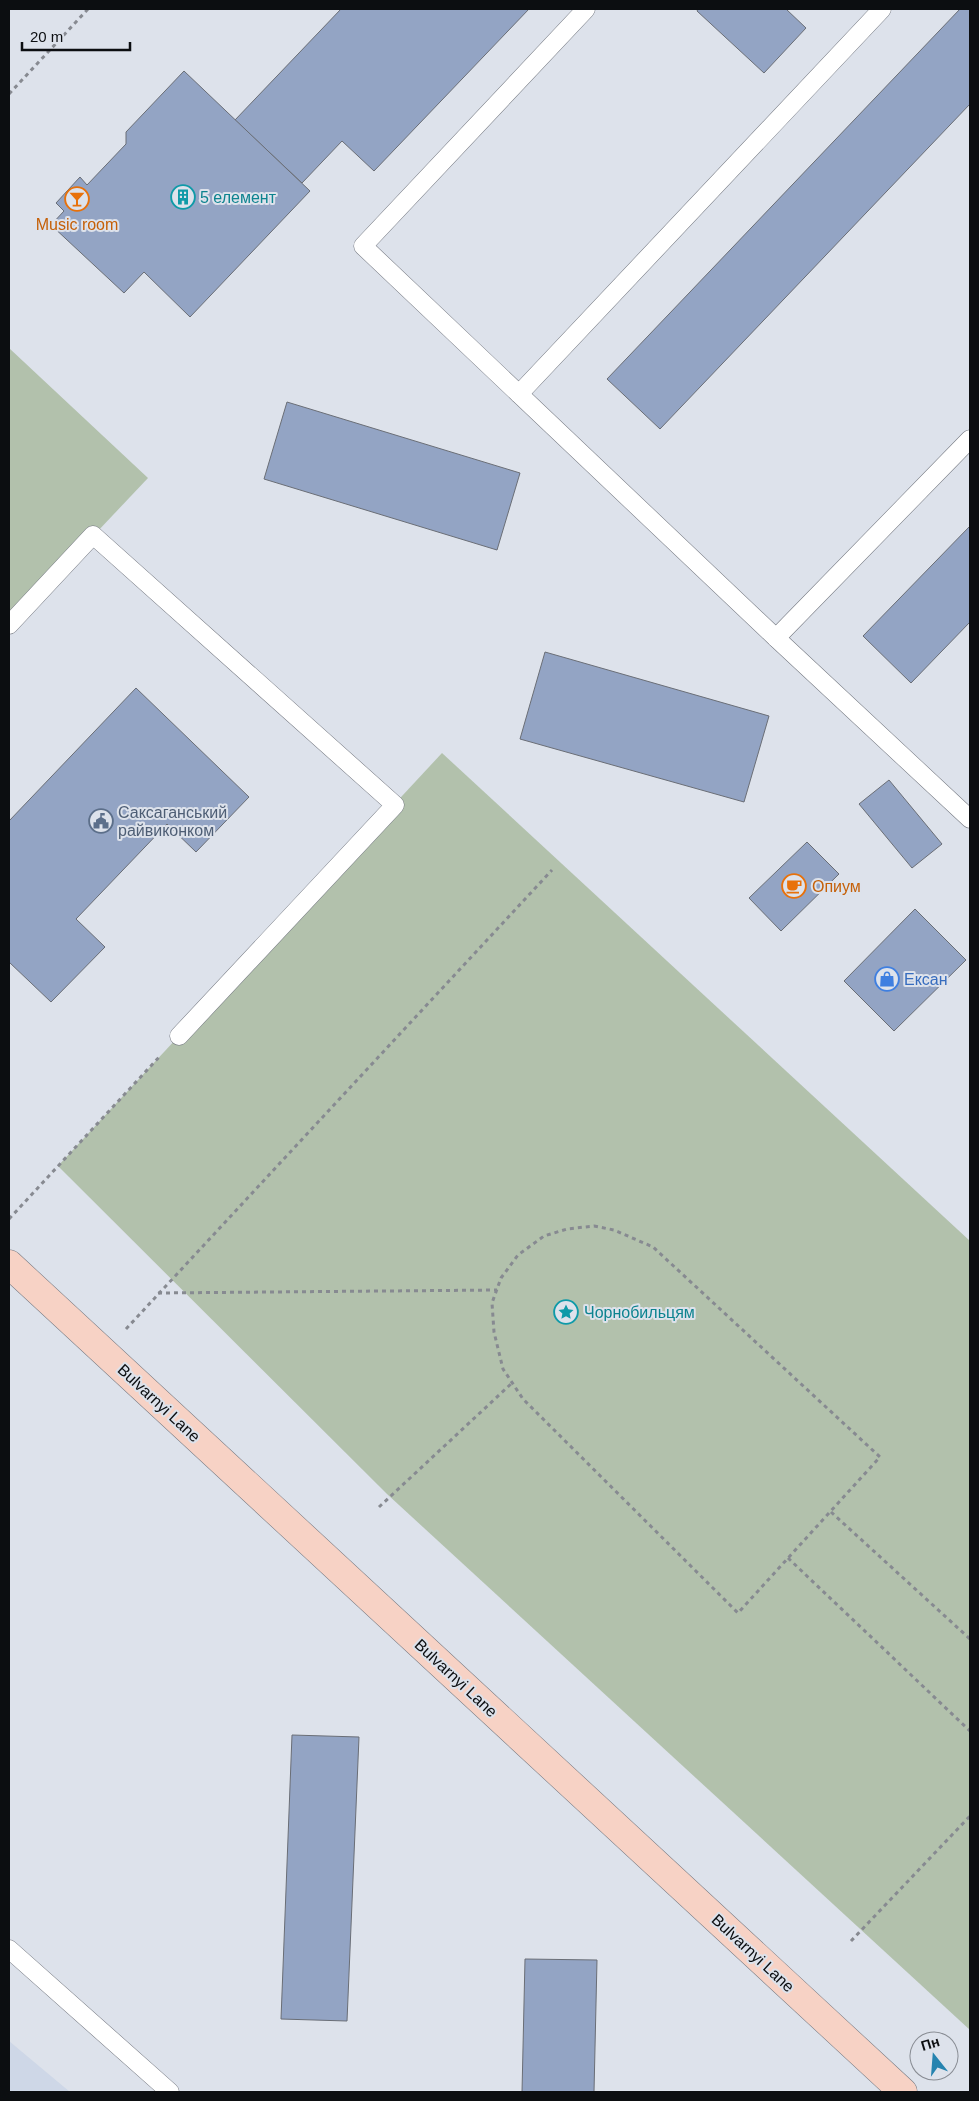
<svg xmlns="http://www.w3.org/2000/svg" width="979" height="2101" viewBox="0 0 979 2101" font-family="Arial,sans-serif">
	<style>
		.built { fill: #ced7e7 }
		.green { fill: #b2c1ac }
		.building { fill: #93a4c4; stroke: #6a6e76 }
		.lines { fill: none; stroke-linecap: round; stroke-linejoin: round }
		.lane-casing { stroke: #747880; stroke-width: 19 }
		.secondary-casing { stroke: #747880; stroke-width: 29 }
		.path { stroke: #878a91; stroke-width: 3; stroke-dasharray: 4 4; stroke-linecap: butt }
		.lane { stroke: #fff; stroke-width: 18 }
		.secondary { stroke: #f7d2c5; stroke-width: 28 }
		.labels { text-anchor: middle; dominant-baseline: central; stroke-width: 4; stroke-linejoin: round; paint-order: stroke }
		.culture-label { font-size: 16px; fill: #0d838f; stroke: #dde2eb; text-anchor: start }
		.food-label { font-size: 16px; fill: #c56008; stroke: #dde2eb }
		.service-label { font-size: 16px; fill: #4e5e75; stroke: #dde2eb; text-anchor: start }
		.shop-label { font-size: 16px; fill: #366cbe; stroke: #dde2eb; text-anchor: start }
		.street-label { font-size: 16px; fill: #0c0e11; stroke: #dde2eb }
	</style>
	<rect width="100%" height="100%" fill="#dde2eb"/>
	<polygon class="built" points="9,2041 70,2092 9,2092"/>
	<g class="green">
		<polygon points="9,348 148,478 9,625"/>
		<polygon points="442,753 970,1241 970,2030 387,1494 58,1166"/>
	</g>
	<g class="building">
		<polygon points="341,9 529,9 374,171 342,141 302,183 235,120"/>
		<polygon points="698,9 786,9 806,28 764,73 697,11"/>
		<polygon points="960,9 970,9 970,104 660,429 607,379"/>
		<polygon points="184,71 310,191 190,317 144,272 124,293 51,225 64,211 56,203 80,177 87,185 126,144 126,132"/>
		<polygon points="287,402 520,473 497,550 264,479"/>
		<polygon points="970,526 970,622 911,683 863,636"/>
		<polygon points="545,652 769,716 744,802 520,739"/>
		<polygon points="136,688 249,797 196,852 167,824 76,919 105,947 51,1002 9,962 9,821"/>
		<polygon points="889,780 942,844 912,868 859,804"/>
		<polygon points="807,842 839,874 781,931 749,898"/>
		<polygon points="915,909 966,960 894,1031 844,981"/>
		<polygon points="292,1735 359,1737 347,2021 281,2019"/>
		<polygon points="525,1959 597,1960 594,2092 522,2092"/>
	</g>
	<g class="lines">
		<g class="lane-casing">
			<g id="lane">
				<polyline points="586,9 363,246 776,638 970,819"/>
				<polyline points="519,394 882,9"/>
				<polyline points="9,625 93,535 395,805 179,1036"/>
				<polyline points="776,638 970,439"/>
				<polyline points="9,1949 170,2092"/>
			</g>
		</g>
		<g class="secondary-casing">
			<polyline id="secondary" points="9,1264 903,2092"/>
		</g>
		<g class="path">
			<polyline points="9,94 88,9"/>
			<polyline points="9,1219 161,1055"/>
			<polygon points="594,1226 614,1230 653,1247 880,1457 738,1613 523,1399 503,1369 494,1332 492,1303 501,1278 518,1255 544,1236 567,1229"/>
			<polyline points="158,1293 497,1290"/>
			<polyline points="126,1329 552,870"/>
			<polyline points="379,1507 512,1383"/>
			<polyline points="831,1512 970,1639"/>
			<polyline points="788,1558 970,1731"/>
			<polyline points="851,1941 970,1816"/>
		</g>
		<use href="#lane" class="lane"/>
		<use href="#secondary" class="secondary"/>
	</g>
	<defs>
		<g id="building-ring" transform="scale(1.25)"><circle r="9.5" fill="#dde2eb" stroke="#0f9aa8" stroke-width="1.5"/><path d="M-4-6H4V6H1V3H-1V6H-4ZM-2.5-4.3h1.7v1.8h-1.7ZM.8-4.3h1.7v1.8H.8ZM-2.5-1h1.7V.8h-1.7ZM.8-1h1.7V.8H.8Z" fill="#0f9aa8"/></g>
		<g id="bar-ring" transform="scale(1.25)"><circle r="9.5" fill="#dde2eb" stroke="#e8710a" stroke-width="1.5"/><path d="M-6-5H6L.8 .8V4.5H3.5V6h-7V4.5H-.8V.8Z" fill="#e8710a"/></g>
		<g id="civic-ring" transform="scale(1.25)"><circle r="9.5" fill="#dde2eb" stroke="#5c6f8a" stroke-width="1.5"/><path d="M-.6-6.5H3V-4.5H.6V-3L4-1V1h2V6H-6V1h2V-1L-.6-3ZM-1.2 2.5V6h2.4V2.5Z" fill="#5c6f8a"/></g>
		<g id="cafe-ring" transform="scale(1.25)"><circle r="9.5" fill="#dde2eb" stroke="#e8710a" stroke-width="1.5"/><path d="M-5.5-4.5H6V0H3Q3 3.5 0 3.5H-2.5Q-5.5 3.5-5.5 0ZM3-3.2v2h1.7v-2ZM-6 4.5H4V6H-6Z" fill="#e8710a"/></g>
		<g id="shop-ring" transform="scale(1.25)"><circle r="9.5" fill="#dde2eb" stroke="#3f7fe0" stroke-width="1.5"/><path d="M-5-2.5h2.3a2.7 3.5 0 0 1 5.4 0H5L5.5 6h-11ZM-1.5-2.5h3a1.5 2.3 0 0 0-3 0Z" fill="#3f7fe0"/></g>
		<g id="sight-ring" transform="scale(1.25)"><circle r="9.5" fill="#dde2eb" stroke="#0f9aa8" stroke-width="1.5"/><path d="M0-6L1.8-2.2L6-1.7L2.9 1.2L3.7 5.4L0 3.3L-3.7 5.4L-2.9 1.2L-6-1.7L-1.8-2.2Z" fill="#0f9aa8"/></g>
	</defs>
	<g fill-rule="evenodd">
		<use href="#building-ring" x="183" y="197"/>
		<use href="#bar-ring" x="77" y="199"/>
		<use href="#civic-ring" x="101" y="821"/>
		<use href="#cafe-ring" x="794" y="886"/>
		<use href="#shop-ring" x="887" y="979"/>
		<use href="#sight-ring" x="566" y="1312"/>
	</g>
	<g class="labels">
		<g class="culture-label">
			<text x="200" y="197">5 елемент</text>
			<text x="584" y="1312">Чорнобильцям</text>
		</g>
		<g class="food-label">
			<text x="77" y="224">Music room</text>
			<text x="812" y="886" text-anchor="start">Опиум</text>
		</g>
		<g class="service-label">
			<text x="118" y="812">Саксаганський<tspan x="118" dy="18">райвиконком</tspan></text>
		</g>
		<g class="shop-label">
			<text x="904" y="979">Ексан</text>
		</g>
		<g class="street-label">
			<text transform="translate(159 1403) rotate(43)">Bulvarnyi Lane</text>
			<text transform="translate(456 1678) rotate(43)">Bulvarnyi Lane</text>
			<text transform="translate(753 1953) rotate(43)">Bulvarnyi Lane</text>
		</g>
	</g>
	<rect width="979" height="2101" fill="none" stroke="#0c0e11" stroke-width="20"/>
	<g transform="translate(934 2056) rotate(343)"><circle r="24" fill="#dde2eb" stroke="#898d94"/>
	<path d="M0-4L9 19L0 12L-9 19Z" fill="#2583af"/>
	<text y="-8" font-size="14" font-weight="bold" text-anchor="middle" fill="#0c0e11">Пн</text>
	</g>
	<path d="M22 42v8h108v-8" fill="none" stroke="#0c0e11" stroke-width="2.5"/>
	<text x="30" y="42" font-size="15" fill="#0c0e11" stroke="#dde2eb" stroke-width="4" paint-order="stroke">20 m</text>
</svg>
